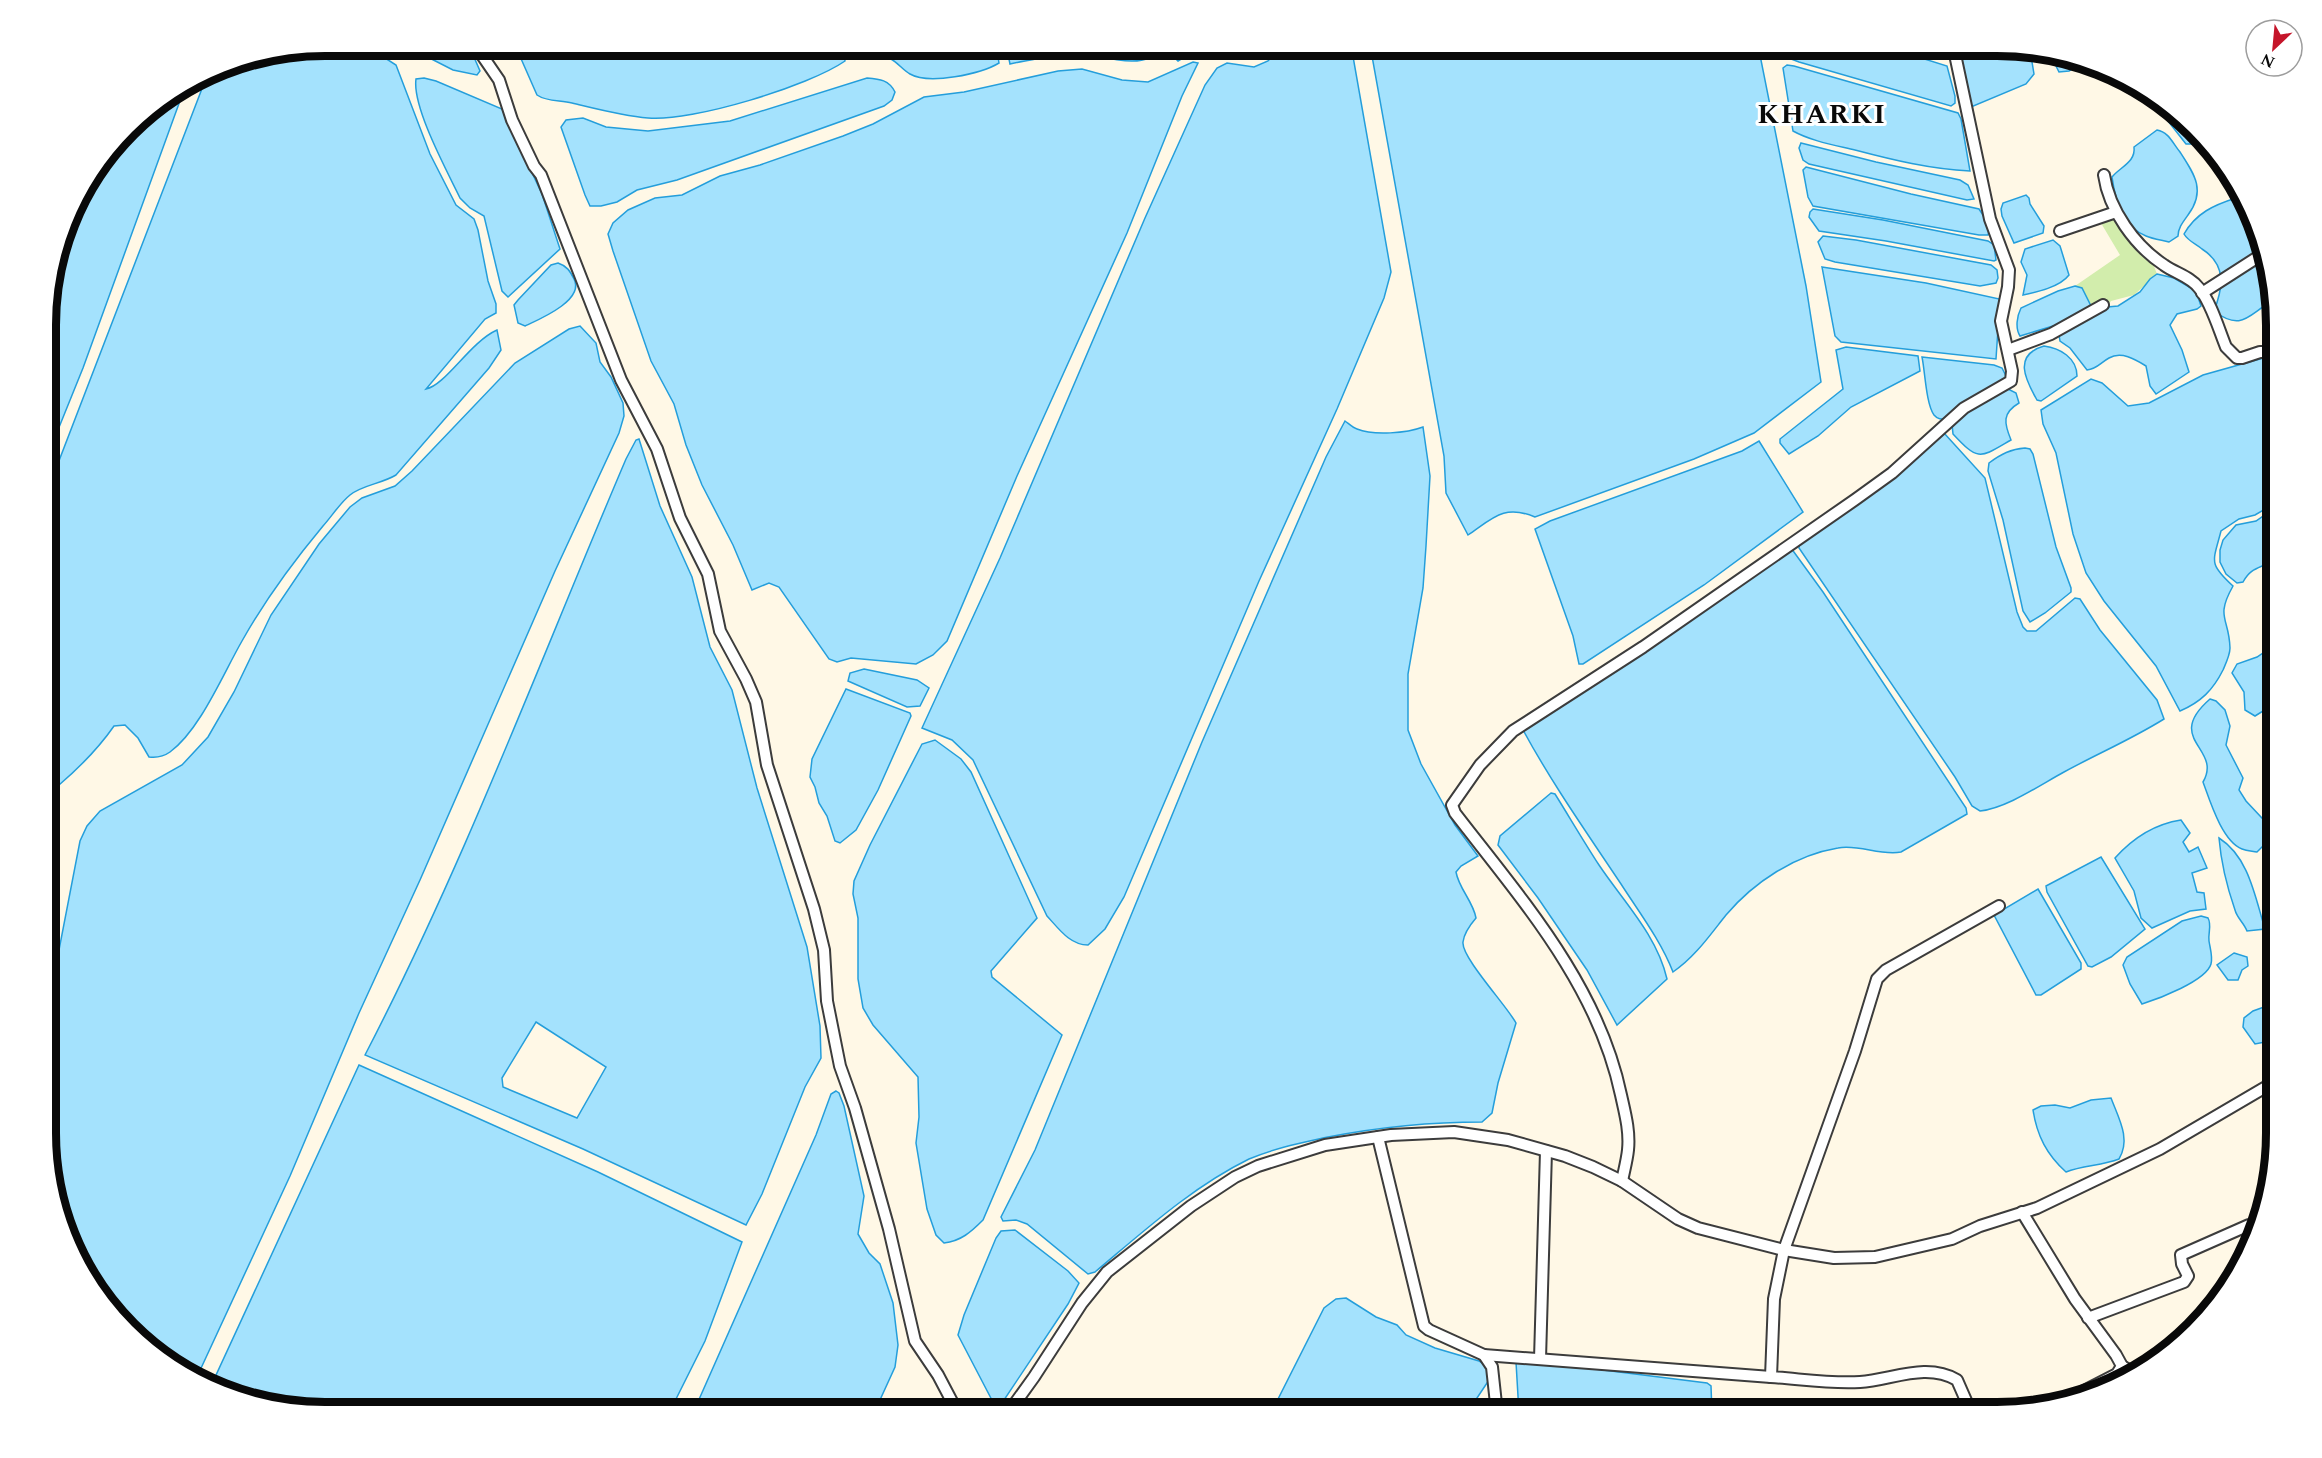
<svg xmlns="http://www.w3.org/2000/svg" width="2322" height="1458" viewBox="0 0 2322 1458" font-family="Spectral,serif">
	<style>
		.green { fill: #d2edac }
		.water { fill: #a4e2fd; stroke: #249edb; stroke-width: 1.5; fill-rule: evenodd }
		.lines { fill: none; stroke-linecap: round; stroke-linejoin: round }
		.minor-casing { stroke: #3c3c3c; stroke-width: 14 }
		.minor { stroke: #fff; stroke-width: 10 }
		.labels { text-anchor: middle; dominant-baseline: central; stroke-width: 6; stroke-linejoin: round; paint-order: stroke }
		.district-label { font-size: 28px; font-weight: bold; letter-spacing: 1.5px; fill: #090909; stroke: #fff }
		.rim { fill: none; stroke: #090909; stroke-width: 8 }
	</style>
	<rect width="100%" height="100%" fill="#fff8e6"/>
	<polygon class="green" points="2116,212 2150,256 2157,274 2134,295 2111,301 2107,307 2092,308 2082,289 2075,286 2120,255 2098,218"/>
	<g class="water">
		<path d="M325 45H365L396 65 430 154 456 205 474 219 478 230 488 281 496 304V313L485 319 426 389C446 385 470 342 497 330L501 350 489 368 396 475C381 484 362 485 350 495 340 503 332 516 323 526 293 562 265 600 242 641 223 674 200 730 170 752 163 757 157 758 149 757L138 738 125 725 114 726C98 749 80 767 59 785L47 779V492L208 73 218 66Z"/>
		<polygon points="404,45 465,45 473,55 480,71 477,75 453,70"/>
		<path d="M515 45H842L845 61C809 86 692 122 648 118 623 116 597 109 572 103 560 100 547 102 537 95Z"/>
		<path d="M853 45H996L999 63C981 74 929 85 910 74 903 70 898 63 891 59 880 54 867 53 855 55Z"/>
		<path d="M1006 45H1068C1061 58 1025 60 1010 64Z"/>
		<path d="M1077 45H1159L1160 48C1145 73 1101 55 1078 52Z"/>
		<path d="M1169 45H1260C1241 64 1236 48 1215 47 1203 46 1188 55 1178 61L1171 54Z"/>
		<path d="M1282 45H1351L1391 272 1384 298 1337 409 1259 581 1124 897 1105 929 1088 945C1070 945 1059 929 1047 916L973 760 952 740 922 728 1000 558 1145 218 1205 85 1217 68 1227 63 1254 67 1268 61Z"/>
		<path d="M1370 45H1758L1806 286 1821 382 1754 433 1694 459 1535 517C1504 504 1493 518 1468 535L1446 493 1444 456Z"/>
		<polygon points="1778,45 1880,45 1947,66 1955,96 1955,103 1951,106 1799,62 1783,56"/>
		<polygon points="1904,45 1946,45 1945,58"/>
		<polygon points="1956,45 1997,45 2030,50 2034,74 2026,84 1971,107"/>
		<polygon points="2050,54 2087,60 2088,60 2069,71 2059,72"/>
		<polygon points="1193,62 1198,63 1182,96 1127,233 1017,476 947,641 933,655 916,664 851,658 837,662 829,659 779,587 769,583 752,590 733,545 702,485 686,445 674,404 651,361 613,251 608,234 613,223 628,210 655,198 682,195 720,176 760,165 843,136 873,124 924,97 964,92 1058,71 1082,69 1122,80 1148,82"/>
		<path d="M1787 65 1794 66 1958 113 1961 119 1970 171C1930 169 1893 160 1855 150 1834 145 1811 141 1793 131L1783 68Z"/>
		<path d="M424 78 436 81 502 109 542 194 560 249 508 297 502 291 484 216 470 208 460 198C447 171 412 107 416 79Z"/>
		<path d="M867 78C880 79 889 80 895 92L892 100 884 106 677 180 637 190 617 202 601 206H590L585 195 561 127 566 120 583 118 606 127 648 131 730 121Z"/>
		<polygon points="185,87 83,368 47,457 47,289 74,201 140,115"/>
		<polygon points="2145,89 2152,92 2199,142 2195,144 2186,144 2150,98"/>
		<path d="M2157 130C2169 132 2173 144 2180 152 2195 175 2206 191 2188 215 2183 222 2178 228 2178 236L2169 242C2161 240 2153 239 2146 236 2123 227 2115 199 2112 177 2120 167 2136 162 2134 147Z"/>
		<polygon points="1801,143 1876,162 1960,180 1968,185 1974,199 1967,200 1809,164 1803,160 1799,148"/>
		<path d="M1806 167 1911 194 1979 209C1984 217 1991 225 1988 235H1979L1813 206 1808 197 1803 170Z"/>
		<polygon points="2026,195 2029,198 2030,204 2044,226 2043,233 2014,243 2002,216 2001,209 2003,203"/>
		<path d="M2236 198 2245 201 2274 300C2249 313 2243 333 2214 311 2223 288 2227 265 2202 249 2196 244 2188 241 2184 234 2196 213 2214 205 2236 198Z"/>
		<polygon points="1813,209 1883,220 1988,241 1994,245 1996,260 1994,261 1886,241 1819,231 1809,217 1810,212"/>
		<polygon points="1823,236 1856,240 1991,265 1997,270 1998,278 1996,283 1980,286 1835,262 1825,259 1818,242"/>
		<path d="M2053 240 2060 246 2069 275C2060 287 2037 292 2023 295L2027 275 2021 262 2025 249Z"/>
		<path d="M558 263C567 266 570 271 574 279 585 300 540 319 525 326L518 323 514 305 518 300 551 265Z"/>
		<polygon points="1822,267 1926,283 2004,300 1998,329 1996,359 1841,342 1835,336"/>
		<path d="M2157 274 2174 278 2196 291 2201 306 2197 309 2177 314 2170 325 2182 350 2189 372 2156 394 2150 386 2146 366C2135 359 2121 351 2109 358 2100 363 2097 369 2087 370L2070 348 2060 341 2059 335 2107 307 2118 306 2140 292 2150 279Z"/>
		<path d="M2075 286 2082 288 2092 308 2063 323 2020 336C2015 328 2017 316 2021 308L2058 291Z"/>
		<polygon points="580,326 596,343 600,362 611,377 623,403 624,416 619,433 555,571 420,880 359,1013 290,1176 196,1379 170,1366 92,1288 47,1169 47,1107 53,1009 58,955 80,841 87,826 100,811 182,765 208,737 234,692 271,615 319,544 350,507 362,498 395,486 412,471 515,363 569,329"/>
		<path d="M2044 346C2060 348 2077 358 2077 376L2041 401 2037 400C2025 379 2013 355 2044 346Z"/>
		<polygon points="1846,347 1918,356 1920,371 1851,407 1818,436 1789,454 1780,443 1780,439 1843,389 1836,350"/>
		<path d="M1922 357 1994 365 2002 368 2006 376 2004 380 1948 419C1943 419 1938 420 1934 415 1926 404 1925 371 1922 357Z"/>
		<path d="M2267 357 2276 382V481L2269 496 2267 508 2255 515 2239 519 2221 531C2213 562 2208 563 2233 586 2215 618 2229 617 2230 648 2230 655 2226 663 2223 670 2213 690 2201 702 2180 711L2156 666 2104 601 2086 573 2073 534 2056 453 2043 424 2041 410 2091 379 2102 383 2128 406 2149 403 2203 375Z"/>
		<path d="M2006 388 2016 393 2019 403C2002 413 2004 423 2011 440 1980 458 1979 462 1953 434L1952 424 1957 418Z"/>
		<path d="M1345 421C1348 423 1353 428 1357 429 1374 436 1407 433 1423 427L1430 476 1426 546 1423 588 1408 674V730L1421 764 1455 825 1478 856 1461 866 1456 872C1459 889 1473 901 1476 918 1470 925 1464 933 1463 942 1461 957 1507 1006 1516 1023L1498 1083 1492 1113 1482 1122C1430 1122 1380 1127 1328 1137 1301 1143 1275 1148 1249 1159 1192 1187 1144 1231 1095 1272L1088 1274 1027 1224 1016 1220 1003 1221 1001 1217 1035 1150 1202 742 1326 457Z"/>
		<path d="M1944 433 1985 478 2017 612 2023 627 2027 631H2036L2075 598 2080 599 2100 630 2157 700 2164 719C2132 739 2097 754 2064 772 2040 785 2007 808 1980 811L1972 806 1955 777 1799 548V543Z"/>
		<path d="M639 439 660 506 692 577 710 647 732 690 757 788 807 947 820 1026 821 1058 805 1087 762 1194 746 1225 583 1149 365 1055C465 862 541 658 626 459L636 440ZM536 1022 606 1067 577 1118 503 1087 502 1078Z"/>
		<polygon points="1759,441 1803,512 1704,585 1583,664 1579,664 1573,636 1535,529 1550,521 1742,451"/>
		<path d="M2025 448 2030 449 2033 454 2056 547 2071 588V592L2045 613 2030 622 2023 611 2003 520 1988 471 1989 463C2001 454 2011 449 2025 448Z"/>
		<path d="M2276 507V558C2263 569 2252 565 2243 582L2237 583 2226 574 2220 562V550L2223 540 2236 525 2256 521Z"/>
		<path d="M1791 548 1823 592 1966 808 1967 814 1901 852C1880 856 1859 844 1838 848 1795 855 1754 882 1726 915 1710 935 1695 957 1673 972 1661 941 1639 912 1621 884 1587 833 1551 782 1522 728Z"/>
		<polygon points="2269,649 2276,653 2276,703 2255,716 2245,710 2244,692 2232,673 2237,664 2257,657"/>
		<polygon points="864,669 917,680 929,688 920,706 907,707 848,681 850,673"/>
		<polygon points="846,689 910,713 911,716 878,790 856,830 840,843 835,841 827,816 819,803 815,787 810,777 812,759"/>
		<path d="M2210 699 2216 701 2225 710 2230 726 2226 745 2243 778 2239 790 2246 801 2276 833 2257 852C2252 851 2247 851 2242 849 2222 841 2210 801 2203 782 2223 748 2163 740 2210 699Z"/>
		<path d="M935 740 961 759 971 772 1037 918 991 971 992 977 1062 1035 983 1220C971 1232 961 1241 944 1243L936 1235 927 1209 916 1143 919 1117 918 1077 873 1025 863 1008 858 979V918L853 894 854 881 870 845 922 744Z"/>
		<path d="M1551 793 1555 794C1570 818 1584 842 1599 865 1623 901 1657 935 1667 979L1617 1025 1587 970 1538 898 1498 845 1500 836Z"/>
		<path d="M2181 820 2190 833 2183 842 2189 852 2198 847 2207 868 2192 873 2197 892 2204 893 2206 909 2190 911 2152 928 2141 918 2134 891 2115 858C2132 839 2155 824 2181 820Z"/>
		<polygon points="47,824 54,831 56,842 47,911"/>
		<path d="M2219 838C2249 857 2255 897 2265 929L2247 931C2244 923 2237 918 2235 910 2227 887 2221 862 2219 838Z"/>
		<polygon points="2101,857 2145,929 2111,957 2092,967 2088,966 2047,892 2046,886"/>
		<polygon points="2271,877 2276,878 2276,921 2271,898"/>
		<polygon points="2038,889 2081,963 2081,969 2041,995 2036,995 1994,915"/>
		<path d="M2201 916 2208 918C2212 925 2208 932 2209 941 2210 948 2213 957 2211 964 2206 981 2158 999 2142 1004L2130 984 2123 965 2127 957 2182 921Z"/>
		<polygon points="2234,953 2247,957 2248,966 2242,970 2238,980 2228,980 2217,965"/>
		<polygon points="2275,1003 2276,1034 2265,1042 2255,1044 2243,1027 2244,1018 2253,1011"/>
		<polygon points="359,1065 598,1172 742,1242 705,1341 669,1413 325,1413 235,1398 211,1386"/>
		<polygon points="836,1091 839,1093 844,1106 864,1196 858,1234 869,1253 880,1264 893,1303 898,1345 895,1367 874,1413 693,1413 816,1135 831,1094"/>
		<path d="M2111 1098C2119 1119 2131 1139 2119 1159 2101 1166 2083 1165 2066 1172 2047 1155 2037 1136 2033 1110L2041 1106 2055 1105 2070 1108 2091 1100Z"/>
		<polygon points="1015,1230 1068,1271 1079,1283 1068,1304 1002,1403 994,1404 958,1335 964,1315 996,1238 1001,1231"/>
		<polygon points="1346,1298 1376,1317 1397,1325 1406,1335 1435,1348 1479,1361 1489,1368 1491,1377 1467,1413 1271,1413 1324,1308 1336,1299"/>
		<polygon points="1516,1362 1579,1367 1707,1383 1711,1386 1712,1413 1519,1413"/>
	</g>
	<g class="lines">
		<g class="minor-casing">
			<g id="minor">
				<polyline points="475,45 499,80 512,120 534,166 541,175 621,380 657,449 680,518 708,574 720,631 746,679 756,702 767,765 814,909 824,950 827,1001 840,1066 855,1108 889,1229 915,1341 938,1375 958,1413"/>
				<path d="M2104 175C2109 210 2135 246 2164 265 2175 273 2191 277 2199 288 2211 302 2219 330 2226 347L2237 358H2242L2260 352H2269L2276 368"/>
				<polyline points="2060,231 2116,212"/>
				<polyline points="2202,293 2261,255"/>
				<polyline points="2008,350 2051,334 2103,305"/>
				<polyline points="1378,1137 1424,1326 1429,1330 1484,1355 1492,1367 1497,1413"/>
				<path d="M1622 1181C1624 1171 1627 1160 1628 1150 1630 1131 1625 1113 1621 1095 1598 985 1522 900 1455 813L1452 805 1480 765 1513 731 1643 647 1856 499 1892 473 1964 408 2011 381 2012 371 2001 321 2008 287 2009 270 1990 219 1953 45"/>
				<polyline points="2022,1212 2075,1299 2116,1355 2122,1366 2117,1374 2080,1393"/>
				<polyline points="2088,1318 2184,1282 2188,1276 2182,1264 2181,1255 2249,1225"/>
				<polyline points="1484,1355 1771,1377"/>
				<polyline points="1540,1359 1546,1151"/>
				<polyline points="2122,1366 2137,1375"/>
				<path d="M1971 1412 1957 1380C1926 1362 1892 1380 1860 1382 1831 1384 1801 1379 1771 1377L1774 1299 1784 1250 1855 1051 1877 979 1886 970 1999 906"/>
				<polyline points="1008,1413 1034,1377 1082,1303 1107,1272 1191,1206 1235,1177 1258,1166 1325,1145 1391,1135 1454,1132 1508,1140 1565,1156 1593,1167 1622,1181 1678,1219 1698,1228 1784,1250 1834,1258 1875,1257 1952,1239 1980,1226 2037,1208 2160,1149 2276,1081"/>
			</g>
		</g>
		<use href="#minor" class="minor"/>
	</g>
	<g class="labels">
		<g class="district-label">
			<text x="1822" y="114">KHARKI</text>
		</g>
	</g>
	<path d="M0 0H2322V1458H0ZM325 56H1997A269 269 0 0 1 2266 325V1133A269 269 0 0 1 1997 1402H325A269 269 0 0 1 56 1133V325A269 269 0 0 1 325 56Z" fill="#fff" fill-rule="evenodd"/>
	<path class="rim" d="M325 56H1997A269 269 0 0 1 2266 325V1133A269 269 0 0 1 1997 1402H325A269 269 0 0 1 56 1133V325A269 269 0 0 1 325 56Z"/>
	<g transform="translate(2274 48) rotate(206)"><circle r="28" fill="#ffffff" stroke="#9d9d9d" stroke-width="1.5"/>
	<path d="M0-4.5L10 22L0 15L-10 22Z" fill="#c5152a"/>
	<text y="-9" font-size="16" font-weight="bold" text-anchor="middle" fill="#090909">N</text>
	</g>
</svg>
